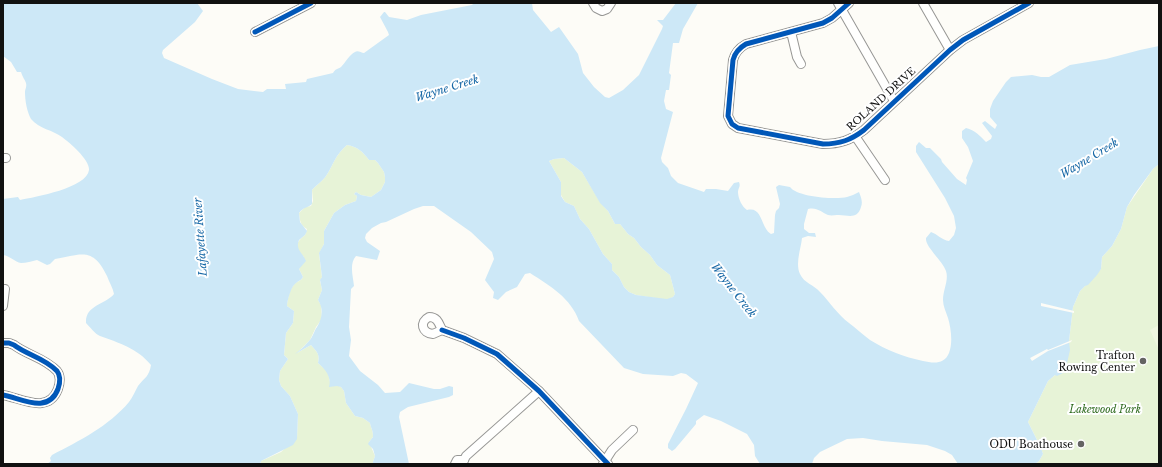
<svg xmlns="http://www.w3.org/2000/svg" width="1162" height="467" viewBox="0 0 1162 467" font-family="'Libre Baskerville',serif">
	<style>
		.green { fill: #e7f3d7 }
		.pitch { fill: #f0f6e1 }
		.water { fill: #cde8f7; fill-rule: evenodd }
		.pier { fill: #fdfcf7 }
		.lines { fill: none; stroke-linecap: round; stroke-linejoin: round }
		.street-casing { stroke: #979795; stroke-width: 10 }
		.street { stroke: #fffffe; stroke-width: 8 }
		.cycleway-casing { stroke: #fff; stroke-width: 8 }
		.cycleway { stroke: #0057b8; stroke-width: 5 }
		.poi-dot { fill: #646362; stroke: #fff; stroke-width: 1.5 }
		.labels { text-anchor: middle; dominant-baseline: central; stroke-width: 4; stroke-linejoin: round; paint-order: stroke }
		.street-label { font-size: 10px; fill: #111; stroke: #fff }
		.poi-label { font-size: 10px; fill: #111; stroke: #fff; text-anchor: end }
		.park-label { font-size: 10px; font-style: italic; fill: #2f6b1f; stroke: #fff }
		.water-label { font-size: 11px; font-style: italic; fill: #1768a6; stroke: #fff }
	</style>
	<rect width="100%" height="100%" fill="#fdfcf7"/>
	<g class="green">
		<path d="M347 145C358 147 362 151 369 160H375L378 163 384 172 385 177V182L381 190 371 197 361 195 356 192 354 194 357 196 356 201 345 205 334 213 324 231V244L319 254 322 277 320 281 321 285 322 290 318 300 321 305 322 319 316 327 310 340 297 353 311 345C317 352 320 354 318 363L328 372 330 382 341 387 344 391 346 403 355 416 363 418 370 423C371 429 373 429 373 437L369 442 375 456 373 462V464H260L261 461 281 452 297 438 298 414 290 396 281 386 279 380 280 371 288 359 284 355 286 333 293 323 294 311 287 306C287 301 290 289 293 286 295 281 301 282 303 277L299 269 304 257C294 248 295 243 305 235L307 229C300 225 300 221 299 213L305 207 311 206 313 201 312 190C316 185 323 181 326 176 334 164 335 155 347 145Z"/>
		<polygon points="564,158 582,172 600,202 608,211 615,224 620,224 628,234 634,238 641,247 650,255 657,265 670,275 675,294 673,297 667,300 636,295 629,292 624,287 619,277 612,270 612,264 603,254 589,229 580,219 574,206 565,202 561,195 561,182 549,161 554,159"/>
		<polygon points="1159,164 1159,464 1035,464 1039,461 1043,454 1041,448 1028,422 1048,381 1055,375 1069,341 1073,307 1080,291 1101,269 1102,257 1112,246 1121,229 1127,207 1153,169"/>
	</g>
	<polygon class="pitch" points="1159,325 1159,350 1150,330"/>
	<path class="water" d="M3 3H197L203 11 195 22 163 50 162 53 164 58 212 79 238 89 263 92 267 89H286L285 84 306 82 307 79 333 73C335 69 338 69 341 67 346 62 349 55 355 52 358 50 361 53 364 53L389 35 388 32 380 17 384 12H385L389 17 407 20 421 15 472 5 474 3H532L533 10 551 32 559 27 578 54 583 73 594 87 605 97 609 98 623 90 639 75 662 29 663 26 657 20H663L676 3H698L683 29 679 43H673L669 73 671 75 669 90H666L664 101 666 109 673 112 661 158 662 162 668 168 671 176 678 183 704 192 706 189H716L728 191 734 183 739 182C741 187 738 188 738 192 738 198 742 207 747 210 763 206 760 227 771 234L774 233 775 215 776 211 779 208 780 204 776 187 779 185 790 187C797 197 836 200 847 197 851 196 855 194 859 192 861 197 863 202 861 207 857 221 846 214 837 215 834 215 832 216 828 215 821 212 817 207 808 209L804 224V229L809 233H815L816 237 808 236 802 238C801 249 795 263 800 274 804 283 814 285 820 292 829 301 838 315 849 323 856 328 862 334 870 340 886 350 904 357 923 361 933 363 944 365 949 353 953 343 951 328 948 318 946 312 943 306 943 300 943 290 949 280 946 271 942 260 925 247 926 238L931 232C937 234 942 240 949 241L954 235 956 228 954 216 945 198 916 152V146L919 142 926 148H930L941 159 942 162 957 179 966 185 967 180 966 178 973 161 968 147 962 138V131L966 128C975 130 980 136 986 142L991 139 992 136 982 123 985 121 995 129 997 125 990 117V109L993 101 1006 82 1011 77 1032 75 1041 77H1049L1070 65 1106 59 1140 50 1159 46V164L1153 169 1134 195 1127 207 1121 229 1112 246 1102 257 1101 269 1097 275 1088 285 1085 286 1080 291 1073 307 1069 341 1070 350 1065 372 1057 376 1055 375 1048 381 1028 422 1041 448 1043 454 1039 461 1035 464H958L952 455 945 451 927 445 882 441 863 438 847 439 820 452 814 458 812 464H760L755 456 754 445 747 434 721 421 704 415 696 421V424L675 449 672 451 668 448V444L686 409 698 383 686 374 681 373 673 376 643 374 624 368 579 321C571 298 550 286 530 273L525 274 517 287 506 292 498 300 493 298 494 292 485 280 494 259 492 252 471 232 434 206H423L414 209 386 222 381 223 372 228 366 234 365 238 367 242 380 251 377 260 356 256C349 264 353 276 354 286L351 289 349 327 351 340 349 356 360 371 378 385 385 393 400 392 409 383 434 389H440L449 386 453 387V395L449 397 408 407 400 412 399 417 409 464H373V462L375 456 373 449 368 444 369 442 373 437C373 429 371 429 370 423L363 418 355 416 346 403 344 391 341 387 337 386 329 387C332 377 325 369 318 363 320 354 317 352 311 345L295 354C300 350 305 346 309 341 313 337 314 331 317 327 322 319 324 309 318 300L322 290 320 280 322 277 319 253 324 244V231L334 213 345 205 356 201 357 196 354 194 356 192 361 195 371 197 381 190 385 182V177L384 172 378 163 375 160H369C362 151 358 147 347 145 335 155 334 164 326 176 323 181 316 185 312 190V204C308 208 303 207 299 213L300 222 307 231 305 235 299 240C295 250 303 253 306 261L299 269 303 277C301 281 297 281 294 285 291 288 287 301 287 306L294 311 293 323 286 333 284 355 288 359 280 371 279 380 281 386 290 396 298 414 297 439 293 445 261 461 260 464H47L51 461 50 458 52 455C79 441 109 426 129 402 133 397 135 391 138 386 145 377 149 377 151 365 137 348 119 343 100 336 95 334 90 327 86 323 85 305 105 305 114 294 113 288 109 282 107 276 93 247 82 254 55 259L50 264 47 265 37 260C32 261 26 263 21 263 15 262 10 256 3 255V199L18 197 20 200C35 197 87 188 89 170 90 160 70 143 62 137 53 130 39 129 31 119 27 112 25 101 25 92 25 89 27 87 26 83 25 80 22 76 21 72H17L11 62 3 56ZM564 158 582 172 600 203 608 211 615 224H620L628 234 634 238 641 247 650 255 657 265 670 275 675 294 673 297 667 299 636 295 629 292 624 287 619 277 612 270V264L603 254 589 229 580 219 574 206 565 202 561 196V182L549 161 554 159Z"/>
	<g class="pier">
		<polygon points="1041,303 1074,311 1074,313 1041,306"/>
		<polygon points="1072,340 1071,342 1048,351 1032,361 1030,358 1047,349 1048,350"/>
	</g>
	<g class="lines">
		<g class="street-casing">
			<g id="street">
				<polyline points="593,3 596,8 602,11 607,9 611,3"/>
				<polyline points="838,3 894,101"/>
				<path d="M849 3 832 18 823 23 746 44C739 48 735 52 733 60L728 116 732 124 738 128 823 144C840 144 851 140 864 130L950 50 963 40 1029 3"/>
				<polyline points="923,3 950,50"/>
				<polyline points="255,32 311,3"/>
				<polyline points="791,32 797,57 801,64"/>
				<polyline points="855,136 885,180"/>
				<polyline points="3,158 6,158"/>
				<polyline points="3,306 5,289"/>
				<path d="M429 317C438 317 439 324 442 330L433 334C422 333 419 322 429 317Z"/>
				<polyline points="442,330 464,338 497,354 539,391 608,464"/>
				<path d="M3 343H9L14 345C27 355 45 358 57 371 61 376 60 383 58 389 48 415 21 398 3 395"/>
				<polyline points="455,464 457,460 464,460"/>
				<polyline points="462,464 466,456 539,391"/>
				<polyline points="603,464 612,450 633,430"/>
			</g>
		</g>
		<use href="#street" class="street"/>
		<g class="cycleway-casing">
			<g id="cycleway">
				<path d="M849 3 832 18 823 23 746 44C739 48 735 52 733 60L728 116 732 124 738 128 823 144C840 144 851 140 864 130L950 50 963 40 1029 3"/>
				<polyline points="255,32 311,3"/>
				<polyline points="442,330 464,338 497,354 539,391 608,464"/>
				<path d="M3 343H9L14 345C27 355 45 358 57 371 61 376 60 383 58 389 48 415 21 398 3 395"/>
			</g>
		</g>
		<use href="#cycleway" class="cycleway"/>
	</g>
	<g class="poi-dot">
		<circle cx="1143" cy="361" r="4"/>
		<circle cx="1081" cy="444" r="4"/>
	</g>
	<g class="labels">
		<g class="street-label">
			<text transform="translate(881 99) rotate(-42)">ROLAND DRIVE</text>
		</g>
		<g class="poi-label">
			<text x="1135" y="355">Trafton<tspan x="1135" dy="12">Rowing Center</tspan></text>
			<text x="1073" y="444">ODU Boathouse</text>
		</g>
		<g class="park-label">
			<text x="1105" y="409">Lakewood Park</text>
		</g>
		<g class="water-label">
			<text transform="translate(447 88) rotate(-17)">Wayne Creek</text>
			<text transform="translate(1089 158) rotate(-31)">Wayne Creek</text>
			<text transform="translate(200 237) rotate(-94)">Lafayette River</text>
			<text transform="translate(734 290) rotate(52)">Wayne Creek</text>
		</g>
	</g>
	<rect width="1162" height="467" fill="none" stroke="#111111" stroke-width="8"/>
</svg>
